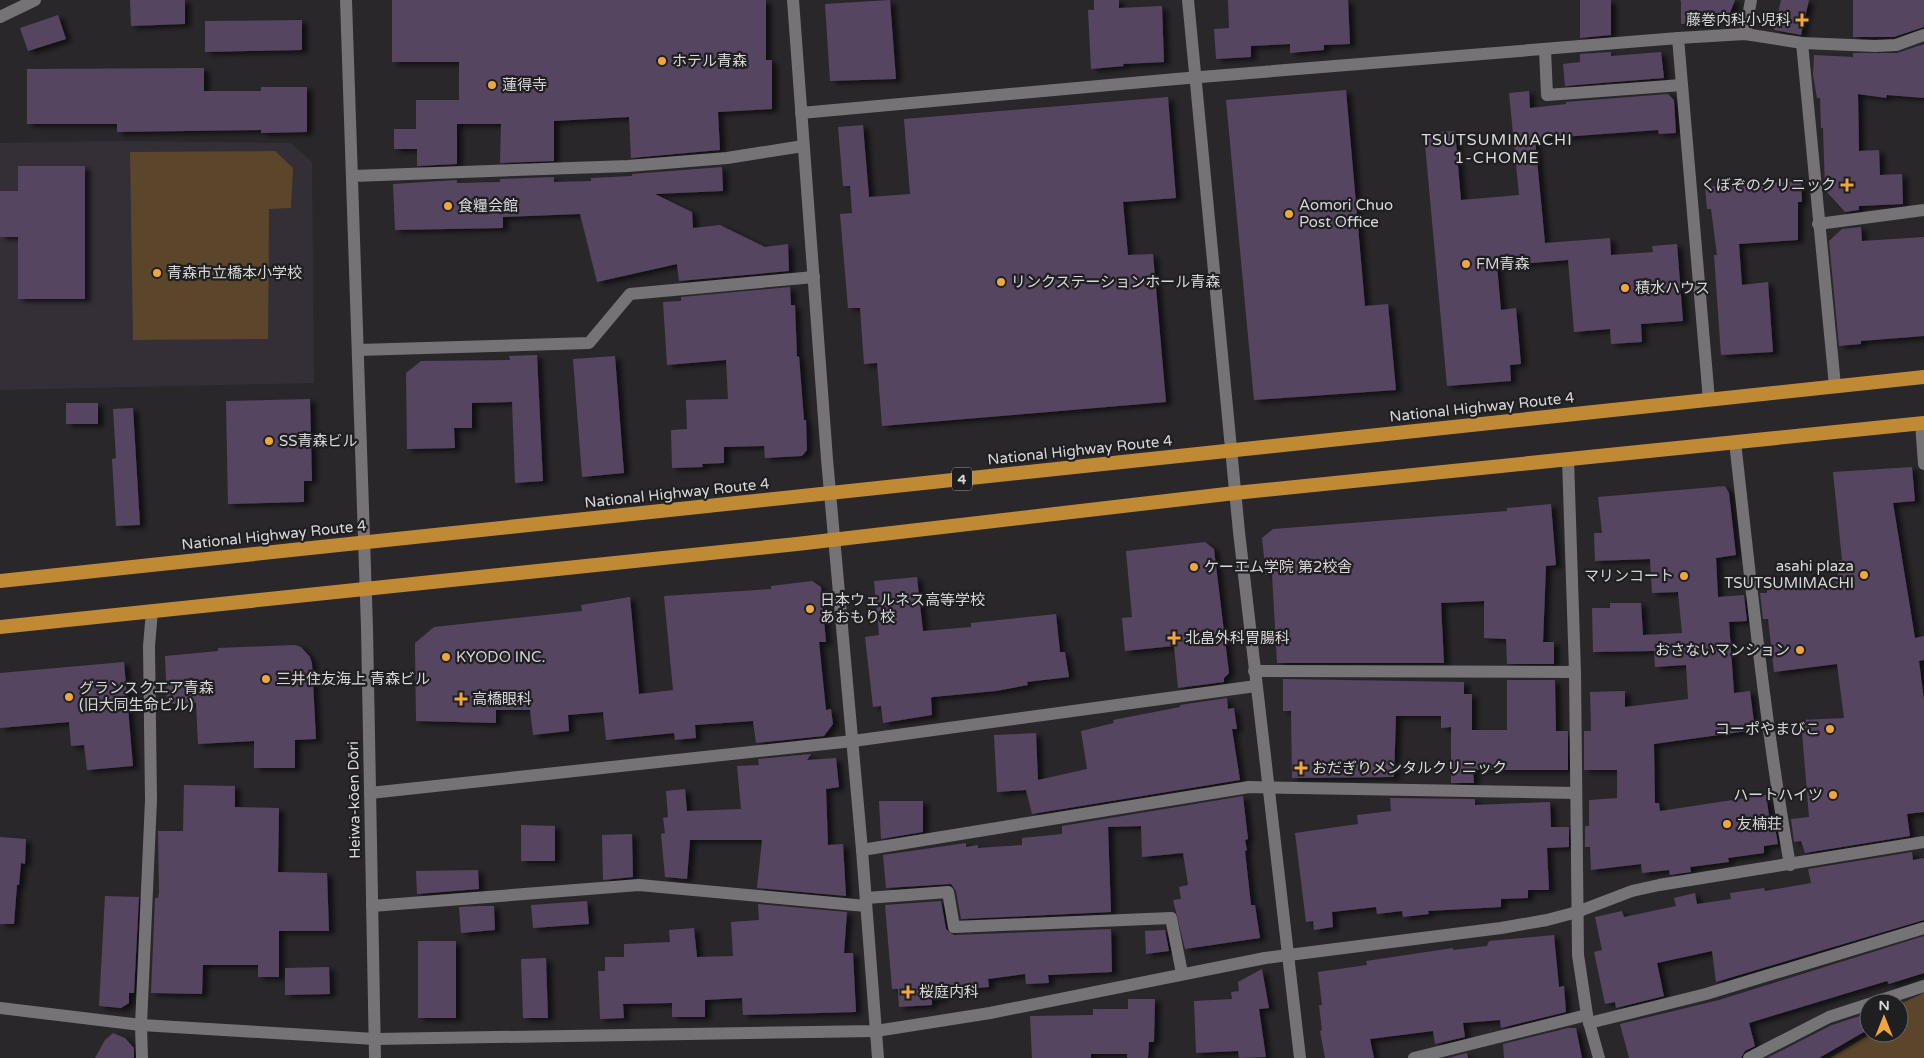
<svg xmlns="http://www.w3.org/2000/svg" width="1924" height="1058" viewBox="0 0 1924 1058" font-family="'Varela Round','Noto Sans JP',sans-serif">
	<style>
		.built { fill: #342f37 }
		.green { fill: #5b462b }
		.building { fill: #554561; filter: url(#shadow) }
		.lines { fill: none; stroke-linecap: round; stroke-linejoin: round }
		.minor { stroke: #757376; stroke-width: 12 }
		.tertiary { stroke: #757376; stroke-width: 12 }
		.trunk { stroke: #c08a35; stroke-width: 14 }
		.poi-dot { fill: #efa73d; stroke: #1f1e20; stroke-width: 2 }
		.labels { text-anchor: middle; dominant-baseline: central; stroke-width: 4.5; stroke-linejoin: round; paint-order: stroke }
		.shield { fill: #1f1e20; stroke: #a0a0a1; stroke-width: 1 }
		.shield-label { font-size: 14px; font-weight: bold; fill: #d8d7d8 }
		.poi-label { font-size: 15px; fill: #d8d7d8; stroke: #1f1e20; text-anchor: start }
		.street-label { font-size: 15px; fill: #d8d7d8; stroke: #1f1e20 }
		.neighbourhood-label { font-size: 16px; letter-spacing: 1px; fill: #dcdadd; stroke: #1f1e20 }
	</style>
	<defs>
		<filter id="shadow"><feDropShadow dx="5.5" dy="3" stdDeviation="2.5" flood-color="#0009"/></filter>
	</defs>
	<rect width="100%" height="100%" fill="#29272a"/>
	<polygon class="built" points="109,141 291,143 312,162 314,383 0,390 0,143"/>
	<g class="green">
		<polygon points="275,151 293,168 291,208 269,209 268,339 133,340 130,152"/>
		<polygon points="1924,993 1924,1058 1830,1058 1872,1033 1899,1033 1899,1017 1902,1003"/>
	</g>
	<g class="building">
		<polygon points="130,0 185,0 185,24 131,26"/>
		<polygon points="392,0 766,0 766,60 772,60 772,109 718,112 720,150 631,158 629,117 554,121 554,161 500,163 501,124 457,124 457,164 417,166 417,149 394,149 394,129 416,129 416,100 459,100 459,62 392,62"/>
		<polygon points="890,0 896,79 830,81 825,4"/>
		<polygon points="1094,0 1119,0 1119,8 1162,6 1164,62 1123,64 1124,66 1091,69 1088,10 1094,10"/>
		<polygon points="1228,0 1348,0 1350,44 1324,45 1324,50 1290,53 1290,44 1251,46 1251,57 1216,59 1214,29 1229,28"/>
		<polygon points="1580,0 1611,0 1611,35 1580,38"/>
		<polygon points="1679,0 1735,0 1727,21 1704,11 1703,23 1681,24 1681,1"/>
		<polygon points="1781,0 1809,0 1801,35 1774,30"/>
		<polygon points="1853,0 1924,0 1924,27 1894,37 1853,37"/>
		<polygon points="58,15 66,39 28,51 20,28"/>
		<polygon points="302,20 302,50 205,52 205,21"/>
		<polygon points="1924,44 1924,98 1887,95 1886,98 1858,94 1859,151 1879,150 1880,175 1902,174 1903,204 1859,206 1859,210 1845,212 1825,190 1823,128 1821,128 1820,98 1817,98 1813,75 1814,55 1853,57 1853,53 1897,53"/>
		<polygon points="1611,52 1611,56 1661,52 1664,78 1565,86 1563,64 1580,62 1580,54"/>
		<polygon points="204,68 204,91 261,91 261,87 307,87 307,132 261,133 261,130 117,132 117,124 27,124 27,69"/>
		<polygon points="1346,90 1365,306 1388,304 1396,390 1254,400 1226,100"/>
		<polygon points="1529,91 1530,108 1566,104 1566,102 1668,94 1674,100 1676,133 1659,134 1658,130 1535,139 1545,243 1610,238 1611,255 1653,252 1652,246 1677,244 1683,321 1641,324 1642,342 1611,344 1610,329 1574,332 1568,260 1497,266 1501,310 1516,308 1521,364 1510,365 1511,381 1447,386 1424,133 1455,131 1461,200 1519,195 1509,93"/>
		<polygon points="1168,97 1176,198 1123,202 1128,255 1153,254 1166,402 882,426 877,363 864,364 860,308 848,308 840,214 852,213 850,186 843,186 838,127 863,125 869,197 910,194 904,119"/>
		<polygon points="18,166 85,166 85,299 18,299 18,237 0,237 0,191 18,191"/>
		<polygon points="722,167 723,191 655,194 692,212 693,228 720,225 765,247 788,244 789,271 679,281 677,264 597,282 580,214 503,217 503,228 395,230 393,184 457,180 457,183 500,182 500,179 554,177 554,182 591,181 591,178 632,176 632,174"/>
		<polygon points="1801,181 1802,202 1798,202 1798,240 1739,244 1742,285 1768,282 1773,352 1721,355 1714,255 1717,255 1711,209 1707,209 1705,187"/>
		<polygon points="1861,227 1862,241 1924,237 1924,336 1861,341 1861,344 1839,346 1829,241 1842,229"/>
		<polygon points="790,287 791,305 795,305 797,357 799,356 804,420 806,420 807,450 802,456 765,458 764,446 724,447 724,463 702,464 703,467 672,468 671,430 687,429 686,400 728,399 726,360 667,365 663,302 681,301 681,297"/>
		<polygon points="537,355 543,481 515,483 512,402 472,403 472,428 454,428 455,448 407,449 406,373 421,361 510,360 509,356"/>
		<polygon points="615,356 624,473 582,477 573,359"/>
		<polygon points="310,399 312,481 304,481 304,502 228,504 226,401"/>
		<rect x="66" y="403" width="32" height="21"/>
		<polygon points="133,408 140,525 116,526 112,459 116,458 113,409"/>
		<polygon points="1912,467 1915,501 1893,503 1915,638 1924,636 1924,660 1919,661 1924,700 1924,812 1907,814 1910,836 1805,853 1801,841 1794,842 1791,819 1809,817 1801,720 1844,718 1837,664 1774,672 1768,619 1763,619 1760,593 1767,593 1767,585 1836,584 1835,581 1839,580 1837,561 1842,560 1833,472"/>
		<polygon points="1725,486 1729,493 1736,555 1716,558 1718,597 1744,595 1747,621 1729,622 1734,693 1750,691 1755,730 1654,744 1655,803 1659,803 1660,811 1766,795 1770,822 1774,822 1778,844 1764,846 1764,853 1728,858 1729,862 1690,867 1691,872 1670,875 1669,870 1642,873 1641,864 1591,870 1590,847 1585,847 1585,826 1589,826 1589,800 1617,798 1617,770 1584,770 1584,731 1591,731 1590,692 1625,691 1625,707 1688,699 1686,665 1655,667 1654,651 1593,652 1592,608 1610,608 1610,603 1641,603 1643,635 1682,633 1678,592 1652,593 1650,559 1595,561 1594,533 1602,533 1598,497"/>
		<polygon points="1551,504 1556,565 1546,566 1543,642 1554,642 1554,664 1507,664 1506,639 1484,638 1484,601 1441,603 1444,663 1277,663 1272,574 1266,575 1262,538 1273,529 1507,511 1507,508"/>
		<polygon points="1205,542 1214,549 1229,673 1224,678 1224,682 1178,688 1174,646 1125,651 1122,618 1132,617 1126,551"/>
		<polygon points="917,577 923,631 971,627 971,623 1056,614 1060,652 1065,652 1069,677 1027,682 1028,685 996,691 933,697 931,698 932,715 883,723 881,706 873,707 865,637 879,635 874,581"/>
		<polygon points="812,581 821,587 826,642 819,642 826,710 831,709 833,724 824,736 756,743 753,721 695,725 696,738 675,740 674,733 606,740 603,712 568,715 569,731 533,735 530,710 496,710 496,723 416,721 415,643 434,627 582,611 581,605 630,597 639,694 673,690 664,596 771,589 771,586"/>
		<polygon points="295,645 301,647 310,657 312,663 316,739 295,740 295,768 254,768 254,741 198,744 196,703 167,704 165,656 218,651 218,648"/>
		<polygon points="124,662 133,766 87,770 84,745 71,746 69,722 0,728 0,673"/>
		<polygon points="1283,679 1464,682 1464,694 1472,694 1472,730 1507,730 1507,680 1555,680 1556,731 1568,731 1568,770 1473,770 1474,783 1451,783 1451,727 1441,728 1441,716 1396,716 1394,777 1292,778 1291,711 1283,711"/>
		<polygon points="1227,698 1228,709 1234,708 1237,729 1232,729 1240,780 1032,814 1026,790 997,792 994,735 1036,733 1038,780 1087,769 1081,731 1114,723 1113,720 1180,707 1180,705"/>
		<polygon points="811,754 807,760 836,758 839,787 826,789 828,845 843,844 846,896 757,888 762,840 690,840 687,879 665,877 661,834 665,833 663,818 668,817 666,791 685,789 687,811 741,809 737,766 759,765 758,759"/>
		<polygon points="184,785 235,786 235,807 279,808 278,872 327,873 329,931 279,931 279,977 258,977 258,965 203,965 202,994 151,993 155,898 158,898 159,893 158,831 183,831"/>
		<polygon points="1243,796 1248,839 1245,840 1247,850 1245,851 1251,905 1255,905 1260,938 1185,949 1173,900 1181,899 1179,887 1188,885 1183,853 1142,857 1141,826 1108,827 1111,912 961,919 956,891 951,884 886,888 883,855 966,843 966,847 978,845 978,848 1022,845 1022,838 1062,834 1062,826"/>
		<polygon points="1390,798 1475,799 1475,805 1550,802 1551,827 1569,827 1569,847 1547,848 1549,890 1528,890 1528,898 1501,899 1501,907 1428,911 1429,914 1403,917 1402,911 1377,914 1376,907 1332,912 1333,927 1314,930 1313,921 1306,922 1295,833 1358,824 1357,815 1391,811"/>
		<polygon points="879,801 923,801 923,832 881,839"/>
		<polygon points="521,825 555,826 555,861 521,861"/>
		<polygon points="632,834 633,877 603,880 602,835"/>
		<polygon points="0,837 26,839 25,864 21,863 19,885 17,885 14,924 0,924"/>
		<polygon points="1912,852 1913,860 1924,858 1924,920 1716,982 1712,951 1657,963 1664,996 1616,1008 1615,1002 1605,1004 1594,952 1602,950 1595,917 1622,911 1624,917 1676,906 1674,898 1695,893 1697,904 1731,899 1730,893 1764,888 1765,891 1811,883 1808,869"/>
		<polygon points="478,870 479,889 417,894 416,871"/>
		<polygon points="105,896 139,897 134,993 129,993 129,1003 121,1008 99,1006"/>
		<polygon points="587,901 589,924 533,928 531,905"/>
		<polygon points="941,901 946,929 954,935 1111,929 1112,972 1048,975 1049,983 1026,984 1025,974 988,979 989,987 941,991 942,999 932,1000 932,1005 899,1007 898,989 892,989 885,905"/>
		<polygon points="758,904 847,912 844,953 853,953 856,1012 743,1015 742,998 705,1000 705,1017 672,1017 672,1003 623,1004 624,1018 600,1019 598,971 605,971 605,957 624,957 624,944 670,942 669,930 694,928 697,957 733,956 731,922 759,920"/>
		<polygon points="479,906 494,906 495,930 461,933 459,907"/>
		<polygon points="1165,930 1169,951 1146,954 1145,931"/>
		<polygon points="1554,935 1559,987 1564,986 1566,1012 1501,1028 1500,1020 1463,1023 1465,1037 1435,1044 1433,1031 1370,1039 1374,1058 1325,1058 1320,1031 1322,1030 1319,1005 1322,1005 1318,972 1367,965 1366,961 1453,948 1453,950 1487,946 1489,941"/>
		<polygon points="1924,936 1924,973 1889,984 1887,981 1749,1023 1755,1046 1745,1051 1741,1058 1629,1058 1620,1024 1719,1000"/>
		<rect x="418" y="941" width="38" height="77"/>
		<polygon points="546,958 548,1018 523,1018 521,959"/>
		<polygon points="329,967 330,994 285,995 285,968"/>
		<polygon points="1262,969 1269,1008 1259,1009 1266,1057 1239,1058 1238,1051 1196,1053 1194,1001 1232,999 1231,992 1239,991 1238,982"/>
		<polygon points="1128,999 1155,999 1154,1042 1149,1042 1148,1058 1127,1058 1127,1054 1091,1054 1091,1058 1032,1058 1030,1016 1093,1015 1093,1009 1128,1009"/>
		<polygon points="1869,1013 1869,1029 1819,1058 1767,1058 1832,1025"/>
		<polygon points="1568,1028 1576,1028 1582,1058 1504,1058 1503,1044"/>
		<polygon points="113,1033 125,1038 134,1048 134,1058 95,1058 105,1040"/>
		<polygon points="1467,1053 1468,1058 1448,1058"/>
	</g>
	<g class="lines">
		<g class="minor">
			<polyline points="0,17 35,0"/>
			<polyline points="1745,34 1751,0"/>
			<polyline points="1678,38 1709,400"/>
			<polyline points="1802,43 1835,386"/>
			<polyline points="1545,50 1547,95 1682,85"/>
			<polyline points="801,113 1176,79 1678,38 1745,34 1802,43 1875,46 1896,45 1924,35"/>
			<polyline points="353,176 628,166 727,158 803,146"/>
			<polyline points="1818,224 1924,210"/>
			<polyline points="358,350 589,343 630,294 814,277"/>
			<polyline points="1921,423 1924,464"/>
			<path d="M1735 442C1751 583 1765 725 1790 865"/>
			<polyline points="1568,459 1575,672 1578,955 1587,1015 1599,1058"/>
			<polyline points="1254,671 1575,672"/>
			<polyline points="370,793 853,741 1256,686"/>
			<polyline points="862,850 1249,787 1576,793"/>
			<polyline points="866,898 948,892 954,927 1171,918 1182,973"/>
			<polyline points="372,906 639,885 866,906"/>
			<polyline points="1872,1003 1924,986"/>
			<polyline points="0,1008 141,1025 375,1039 876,1031 990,1013 1265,958 1501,928 1547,920 1577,912 1632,891 1659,885 1924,842"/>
			<polyline points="1589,1023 1706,994 1924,928"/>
			<polyline points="142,1058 141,1025 151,800 149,646 152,611"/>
			<polyline points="1414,1058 1587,1015"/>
			<polyline points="1749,1058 1829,1017 1869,1004"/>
		</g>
		<g class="tertiary">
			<polyline points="346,0 367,628 375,1058"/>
			<polyline points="793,0 827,459 862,850 878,1058"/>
			<polyline points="1188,0 1239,532 1300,1058"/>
		</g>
		<g class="trunk">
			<polyline points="0,581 1924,377"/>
			<polyline points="0,627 797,544 1235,493 1924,423"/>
		</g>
	</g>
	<g class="poi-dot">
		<path d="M1799.5 12.5h5v5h5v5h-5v5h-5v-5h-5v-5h5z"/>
		<circle cx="662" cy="61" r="5"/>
		<circle cx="492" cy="85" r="5"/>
		<path d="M1844.5 177.5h5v5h5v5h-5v5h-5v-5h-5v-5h5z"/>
		<circle cx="448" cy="206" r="5"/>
		<circle cx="1289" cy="214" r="5"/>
		<circle cx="1466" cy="264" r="5"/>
		<circle cx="157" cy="273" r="5"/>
		<circle cx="1001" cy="282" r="5"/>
		<circle cx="1625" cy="288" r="5"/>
		<circle cx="269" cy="441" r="5"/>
		<circle cx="1194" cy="567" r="5"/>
		<circle cx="1864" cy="575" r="5"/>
		<circle cx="1684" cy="576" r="5"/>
		<circle cx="810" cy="609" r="5"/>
		<path d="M1171.5 630.5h5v5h5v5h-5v5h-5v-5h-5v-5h5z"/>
		<circle cx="1800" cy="650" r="5"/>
		<circle cx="446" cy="657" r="5"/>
		<circle cx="266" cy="679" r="5"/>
		<circle cx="69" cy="697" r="5"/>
		<path d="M458.5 691.5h5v5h5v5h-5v5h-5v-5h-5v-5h5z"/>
		<circle cx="1830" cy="729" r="5"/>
		<path d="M1298.5 760.5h5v5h5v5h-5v5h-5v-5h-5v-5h5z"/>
		<circle cx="1833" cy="795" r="5"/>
		<circle cx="1727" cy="824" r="5"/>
		<path d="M905.5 984.5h5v5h5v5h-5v5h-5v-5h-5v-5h5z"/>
	</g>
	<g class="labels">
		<rect class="shield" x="952" y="467.5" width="20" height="23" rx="4"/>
		<g class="shield-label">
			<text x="962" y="479">4</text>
		</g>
		<g class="poi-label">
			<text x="1791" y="20" text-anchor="end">藤巻内科小児科</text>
			<text x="672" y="61">ホテル青森</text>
			<text x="502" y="85">蓮得寺</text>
			<text x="1836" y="185" text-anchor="end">くぼぞのクリニック</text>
			<text x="1299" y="205">Aomori Chuo<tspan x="1299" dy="17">Post Office</tspan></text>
			<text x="458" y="206">食糧会館</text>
			<text x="1476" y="264">FM青森</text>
			<text x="167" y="273">青森市立橋本小学校</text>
			<text x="1011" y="282">リンクステーションホール青森</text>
			<text x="1635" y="288">積水ハウス</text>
			<text x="279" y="441">SS青森ビル</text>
			<text x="1854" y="566" text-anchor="end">asahi plaza<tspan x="1854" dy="17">TSUTSUMIMACHI</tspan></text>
			<text x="1204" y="567">ケーエム学院 第2校舎</text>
			<text x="1674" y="576" text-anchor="end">マリンコート</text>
			<text x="820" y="600">日本ウェルネス高等学校<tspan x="820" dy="17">あおもり校</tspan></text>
			<text x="1185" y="638">北畠外科胃腸科</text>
			<text x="1790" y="650" text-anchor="end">おさないマンション</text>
			<text x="456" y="657">KYODO INC.</text>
			<text x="276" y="679">三井住友海上 青森ビル</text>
			<text x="79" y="688">グランスクエア青森<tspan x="79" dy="17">(旧大同生命ビル)</tspan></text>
			<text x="472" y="699">高橋眼科</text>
			<text x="1820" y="729" text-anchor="end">コーポやまびこ</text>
			<text x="1312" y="768">おだぎりメンタルクリニック</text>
			<text x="1823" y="795" text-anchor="end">ハートハイツ</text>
			<text x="1737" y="824">友楠荘</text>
			<text x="919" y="992">桜庭内科</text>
		</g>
		<g class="street-label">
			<text transform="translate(1482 407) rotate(-6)">National Highway Route 4</text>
			<text transform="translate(1080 450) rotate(-6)">National Highway Route 4</text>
			<text transform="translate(677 493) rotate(-6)">National Highway Route 4</text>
			<text transform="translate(274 535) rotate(-6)">National Highway Route 4</text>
			<text transform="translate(354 800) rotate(-91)">Heiwa-kōen Dōri</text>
		</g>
		<g class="neighbourhood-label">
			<text x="1497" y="140">TSUTSUMIMACHI<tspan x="1497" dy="18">1-CHOME</tspan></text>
		</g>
	</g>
	<g transform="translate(1884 1018)"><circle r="24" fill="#1f1e20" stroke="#69686a"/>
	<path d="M0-4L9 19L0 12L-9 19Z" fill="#efa73d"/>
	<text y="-8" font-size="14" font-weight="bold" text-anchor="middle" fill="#d8d7d8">N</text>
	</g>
</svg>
